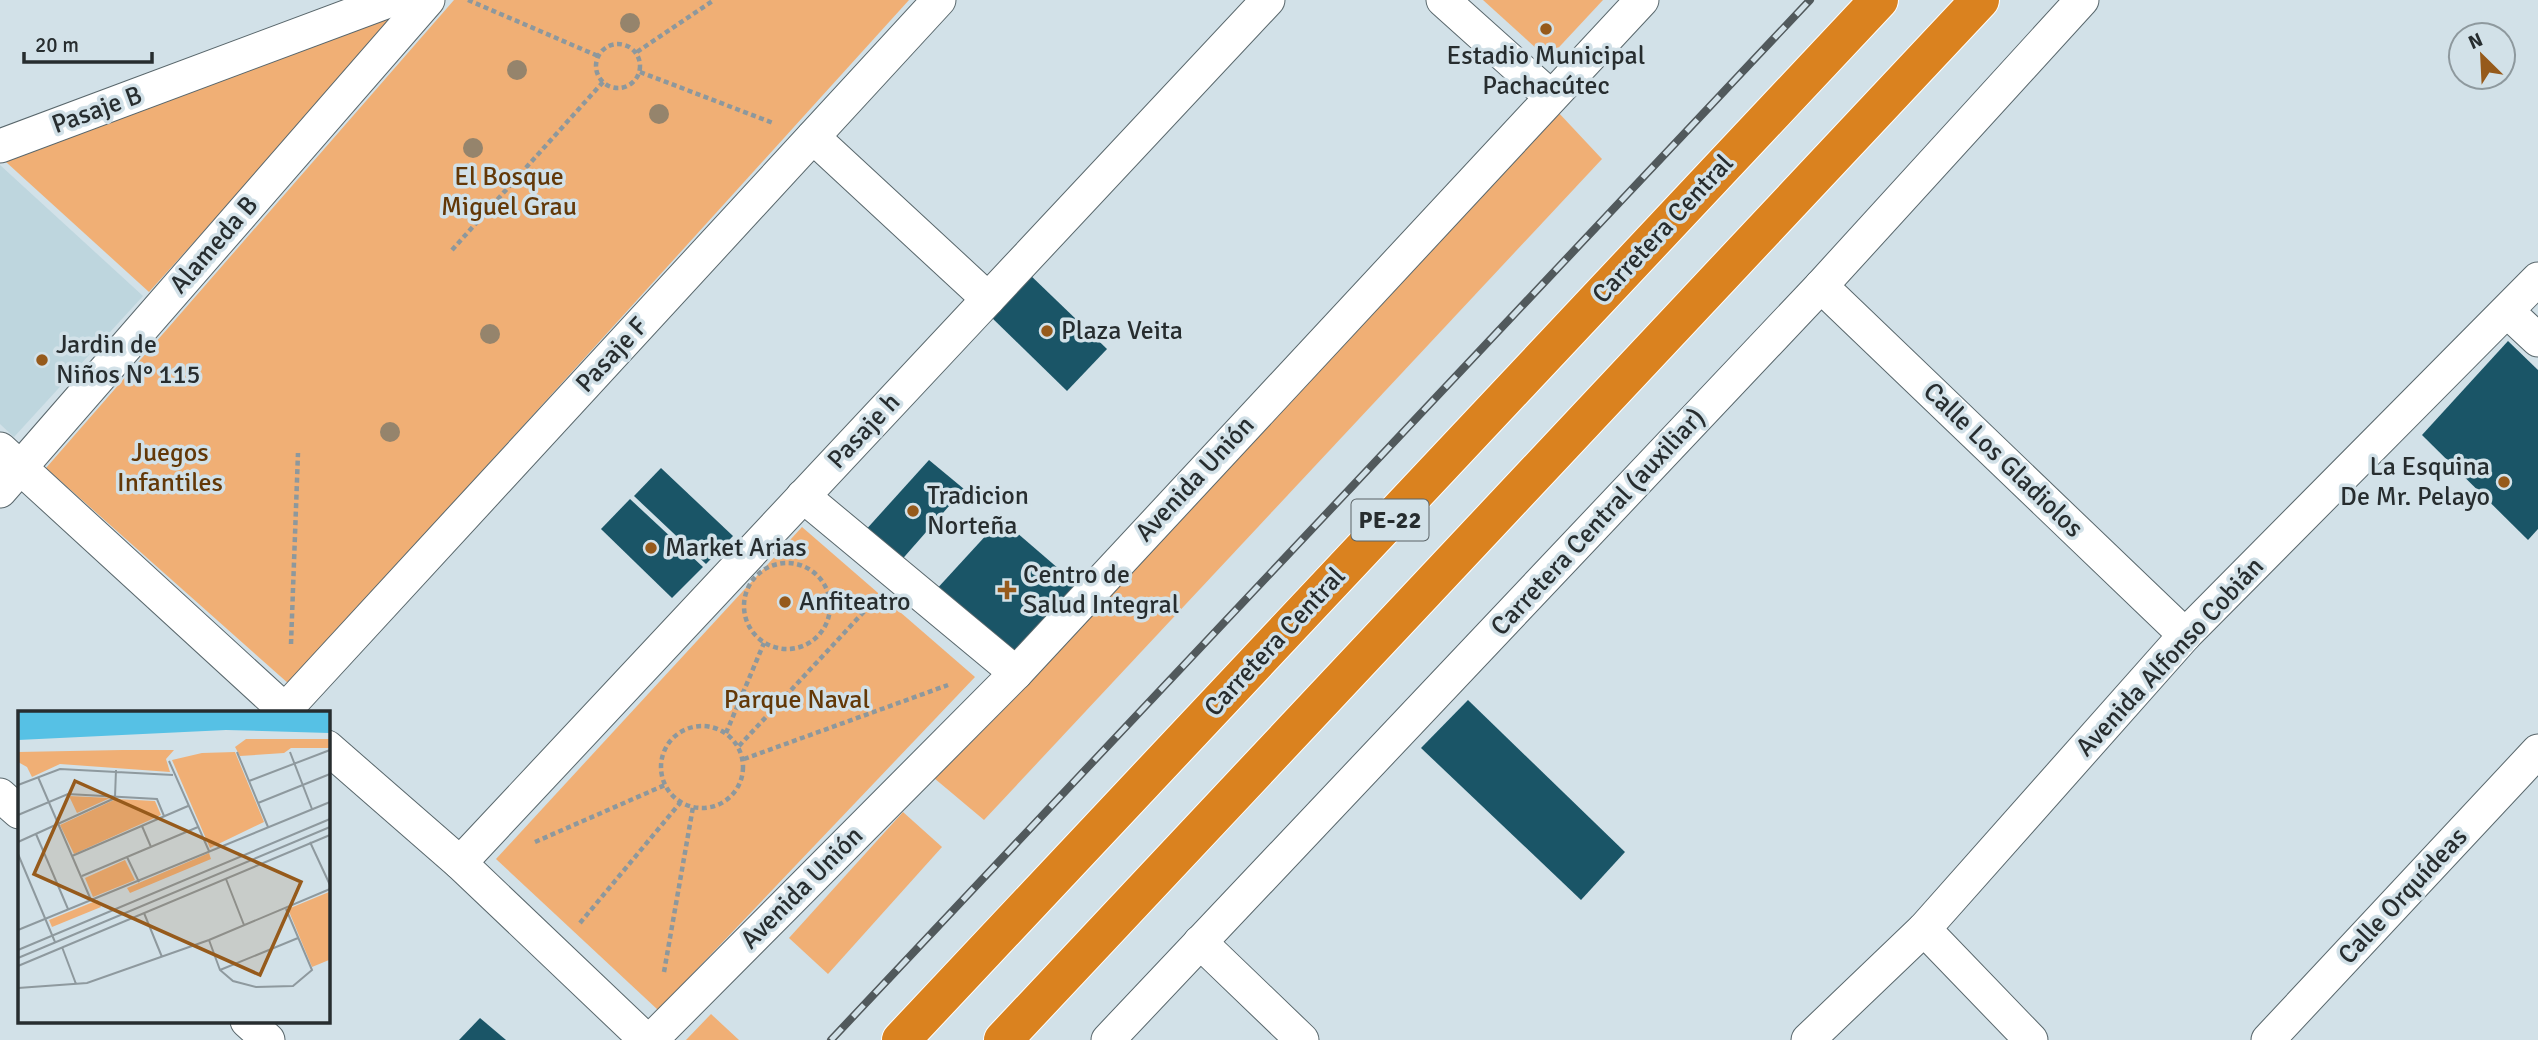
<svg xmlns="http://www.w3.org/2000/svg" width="2538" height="1040" viewBox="0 0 2538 1040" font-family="Signika,sans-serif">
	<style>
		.built { fill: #bed6de }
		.green { fill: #f0af75 }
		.building { fill: #1a5567 }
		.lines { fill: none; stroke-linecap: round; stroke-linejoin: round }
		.street-casing { stroke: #59676c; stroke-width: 35 }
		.highway-casing { stroke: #fff; stroke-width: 40 }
		.path { stroke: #8d989d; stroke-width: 4.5; stroke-dasharray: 5 3.5; stroke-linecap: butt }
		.street { stroke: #fff; stroke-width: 33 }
		.highway { stroke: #da821f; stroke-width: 38 }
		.rail-casing { stroke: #51595c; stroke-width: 8 }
		.rail { stroke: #d2e1e8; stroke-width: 5; stroke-dasharray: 16; stroke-linecap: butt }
		.tree { fill: #95846c }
		.poi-dot { fill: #965a1b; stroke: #d2e1e8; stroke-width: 2.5 }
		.labels { text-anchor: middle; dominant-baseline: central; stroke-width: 7; stroke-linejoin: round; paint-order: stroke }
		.shield { fill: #d2e1e8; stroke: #5a6366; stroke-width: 2 }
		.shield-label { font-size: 24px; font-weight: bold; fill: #272d2f }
		.poi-label { font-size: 26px; fill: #272d2f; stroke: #d2e1e8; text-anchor: start }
		.street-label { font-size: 26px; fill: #272d2f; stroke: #d2e1e8 }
		.park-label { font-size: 26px; fill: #633807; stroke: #d2e1e8 }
		.inset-road { fill: none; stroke: #8e999e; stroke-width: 2 }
		.view { fill: #965a1b; fill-opacity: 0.15; stroke: #965a1b; stroke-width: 3.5 }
		.inset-edge { fill: none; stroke: #272d2f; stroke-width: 3.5 }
	</style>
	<rect width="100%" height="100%" fill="#d2e1e8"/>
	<polygon class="built" points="0,165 143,296 14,437 0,424"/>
	<g class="green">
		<polygon points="454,0 909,0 289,684 46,468"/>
		<polygon points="1483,0 1603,0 1548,59"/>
		<polygon points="389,9 395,19 149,292 6,162"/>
		<polygon points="1557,111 1602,159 984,820 934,778"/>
		<polygon points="802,527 975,677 658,1010 496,859"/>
		<polygon points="903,812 942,847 828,974 789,938"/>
		<polygon points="711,1014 739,1040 686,1040"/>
	</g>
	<g class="building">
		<polygon points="1027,272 1107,349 1067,391 988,314"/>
		<polygon points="2508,341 2538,370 2538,529 2528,540 2422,435"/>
		<polygon points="929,460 964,489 898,564 863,533"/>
		<polygon points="661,468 733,536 706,564 634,496"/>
		<polygon points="630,499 703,567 672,598 601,529"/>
		<polygon points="1001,519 1081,588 1014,660 934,592"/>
		<polygon points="1468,700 1625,852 1581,900 1421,748"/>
		<polygon points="480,1018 506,1040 459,1040"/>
	</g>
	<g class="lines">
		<g class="street-casing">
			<g id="street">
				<polyline points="1443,0 1550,96"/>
				<polyline points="813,137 988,299"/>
				<polyline points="0,146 391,0"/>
				<polyline points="1821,286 2185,635"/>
				<polyline points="2508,312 2538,340"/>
				<polyline points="0,449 288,713"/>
				<polyline points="0,491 428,0"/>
				<polyline points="803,496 1016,673"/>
				<polyline points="285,710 939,0"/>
				<polyline points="327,747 460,863 646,1040"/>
				<polyline points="0,795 19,812"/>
				<polyline points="460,863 1268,0"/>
				<polyline points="1924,929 2031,1040"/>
				<polyline points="1200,942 1302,1040"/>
				<polyline points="247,1021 268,1040"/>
				<polyline points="651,1040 1016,673 1642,0"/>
				<polyline points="1108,1040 1821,286 2082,0"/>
				<polyline points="1808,1040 1924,929 2185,635 2538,279"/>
				<polyline points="2268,1040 2538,751"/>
			</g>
		</g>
		<g class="highway-casing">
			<g id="highway">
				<polyline points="901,1040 1879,0"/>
				<polyline points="1003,1040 1980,0"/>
			</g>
		</g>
		<g class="path">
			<polyline points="468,0 598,56"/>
			<circle cx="618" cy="66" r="22"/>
			<polyline points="637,52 714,0"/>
			<polyline points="640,72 773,123"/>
			<polyline points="452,250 603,82"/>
			<circle cx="787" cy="606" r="43"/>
			<polyline points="291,644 298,453"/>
			<circle cx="702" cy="767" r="41"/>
			<polyline points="726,733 764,643"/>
			<polyline points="739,746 872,603"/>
			<polyline points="744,759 948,685"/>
			<polyline points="535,842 665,785"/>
			<polyline points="580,923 680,803"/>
			<polyline points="664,972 693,807"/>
		</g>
		<use href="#street" class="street"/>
		<use href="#highway" class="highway"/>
		<g class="rail-casing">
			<polyline id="rail" points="831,1040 1810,0"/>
		</g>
		<use href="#rail" class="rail"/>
	</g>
	<g class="tree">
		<circle cx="630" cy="23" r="10"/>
		<circle cx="517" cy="70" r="10"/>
		<circle cx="659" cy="114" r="10"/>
		<circle cx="473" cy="148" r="10"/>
		<circle cx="490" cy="334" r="10"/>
		<circle cx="390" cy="432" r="10"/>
	</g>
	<g class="poi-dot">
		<circle cx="1546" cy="29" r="7"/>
		<circle cx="1047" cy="331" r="7"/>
		<circle cx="42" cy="360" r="7"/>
		<circle cx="2504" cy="482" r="7"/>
		<circle cx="913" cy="511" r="7"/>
		<circle cx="651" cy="548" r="7"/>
		<path d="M1003.5 579.5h7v7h7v7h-7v7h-7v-7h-7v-7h7z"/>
		<circle cx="785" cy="602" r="7"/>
	</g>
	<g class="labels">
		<rect class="shield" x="1351.5" y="499.5" width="77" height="41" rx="5"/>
		<g class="shield-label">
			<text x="1390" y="520">PE-22</text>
		</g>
		<g class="poi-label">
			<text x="1546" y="56" text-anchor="middle">Estadio Municipal<tspan x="1546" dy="30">Pachacútec</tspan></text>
			<text x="1061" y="331">Plaza Veita</text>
			<text x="56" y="345">Jardin de<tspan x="56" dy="30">Niños N° 115</tspan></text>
			<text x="2490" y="467" text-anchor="end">La Esquina<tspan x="2490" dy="30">De Mr. Pelayo</tspan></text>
			<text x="927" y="496">Tradicion<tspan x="927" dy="30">Norteña</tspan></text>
			<text x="665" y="548">Market Arias</text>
			<text x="1023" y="575">Centro de<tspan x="1023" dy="30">Salud Integral</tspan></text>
			<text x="799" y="602">Anfiteatro</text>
		</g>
		<g class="street-label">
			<text transform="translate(97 110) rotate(-20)">Pasaje B</text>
			<text transform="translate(1663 229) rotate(-47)">Carretera Central</text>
			<text transform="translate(214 245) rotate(-49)">Alameda B</text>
			<text transform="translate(612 355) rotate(-47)">Pasaje F</text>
			<text transform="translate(864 431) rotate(-47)">Pasaje h</text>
			<text transform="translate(2003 460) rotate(44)">Calle Los Gladiolos</text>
			<text transform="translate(1195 479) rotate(-47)">Avenida Unión</text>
			<text transform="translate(1598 522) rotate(-47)">Carretera Central (auxiliar)</text>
			<text transform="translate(1275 642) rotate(-47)">Carretera Central</text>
			<text transform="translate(2170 657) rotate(-47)">Avenida Alfonso Cobián</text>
			<text transform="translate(802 888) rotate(-45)">Avenida Unión</text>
			<text transform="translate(2403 896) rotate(-47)">Calle Orquídeas</text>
		</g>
		<g class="park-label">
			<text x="509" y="177">El Bosque<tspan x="509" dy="30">Miguel Grau</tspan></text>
			<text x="170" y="453">Juegos<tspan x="170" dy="30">Infantiles</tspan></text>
			<text x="797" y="700">Parque Naval</text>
		</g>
	</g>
	<g transform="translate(18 711)">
		<rect width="312" height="312" fill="#d2e1e8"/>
		<path d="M228 28H311V37H273L266 42 222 45 217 36ZM104 39H156L148 48 152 61 42 53 14 66 9 56 0 51V41ZM217 41 246 111 192 137 154 49 184 42ZM51 85 92 87 59 102ZM98 88 137 90 143 104 56 143 42 114ZM191 142 193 148 112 182 109 177ZM107 149 117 169 75 186 67 167ZM311 181V249L294 256 270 198ZM80 189 83 196 34 216 31 209Z" fill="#f0af75"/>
		<path d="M0 1H311V22L208 19 0 29Z" fill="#56c1e5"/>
		<path class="inset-road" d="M219 41 250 116M272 41 294 98M151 50 191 140M20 66 73 189M231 70 312 39M0 74 42 58 155 64M97 86 98 59M240 92 312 63M0 104 50 83 139 88 146 105M124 115 133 136M18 123 50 198M0 131 97 87M292 131 312 174M0 143 37 231M54 145 170 95M109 146 121 171M64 165 180 116M208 168 226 214M126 202 144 246M0 219 312 91M191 229 202 259 215 270 238 276 275 275 294 259 268 198M44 236 58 273M0 239 312 108M0 247 312 116M0 255 312 124M202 259 280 227M0 277 69 272 191 229 312 178"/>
		<path class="view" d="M57 70 283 171 242 264 16 163Z"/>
		<rect width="312" height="312" class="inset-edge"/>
	</g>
	<g transform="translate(2482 56) rotate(336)"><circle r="33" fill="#d2e1e8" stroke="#8e999e" stroke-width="2"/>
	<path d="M0-5L12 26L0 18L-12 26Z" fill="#965a1b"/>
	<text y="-10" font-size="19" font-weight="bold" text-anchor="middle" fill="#272d2f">N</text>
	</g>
	<path d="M24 52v10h128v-10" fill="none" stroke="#272d2f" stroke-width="3.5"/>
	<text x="35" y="52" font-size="21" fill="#272d2f" stroke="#d2e1e8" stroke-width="5" paint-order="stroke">20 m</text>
</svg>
